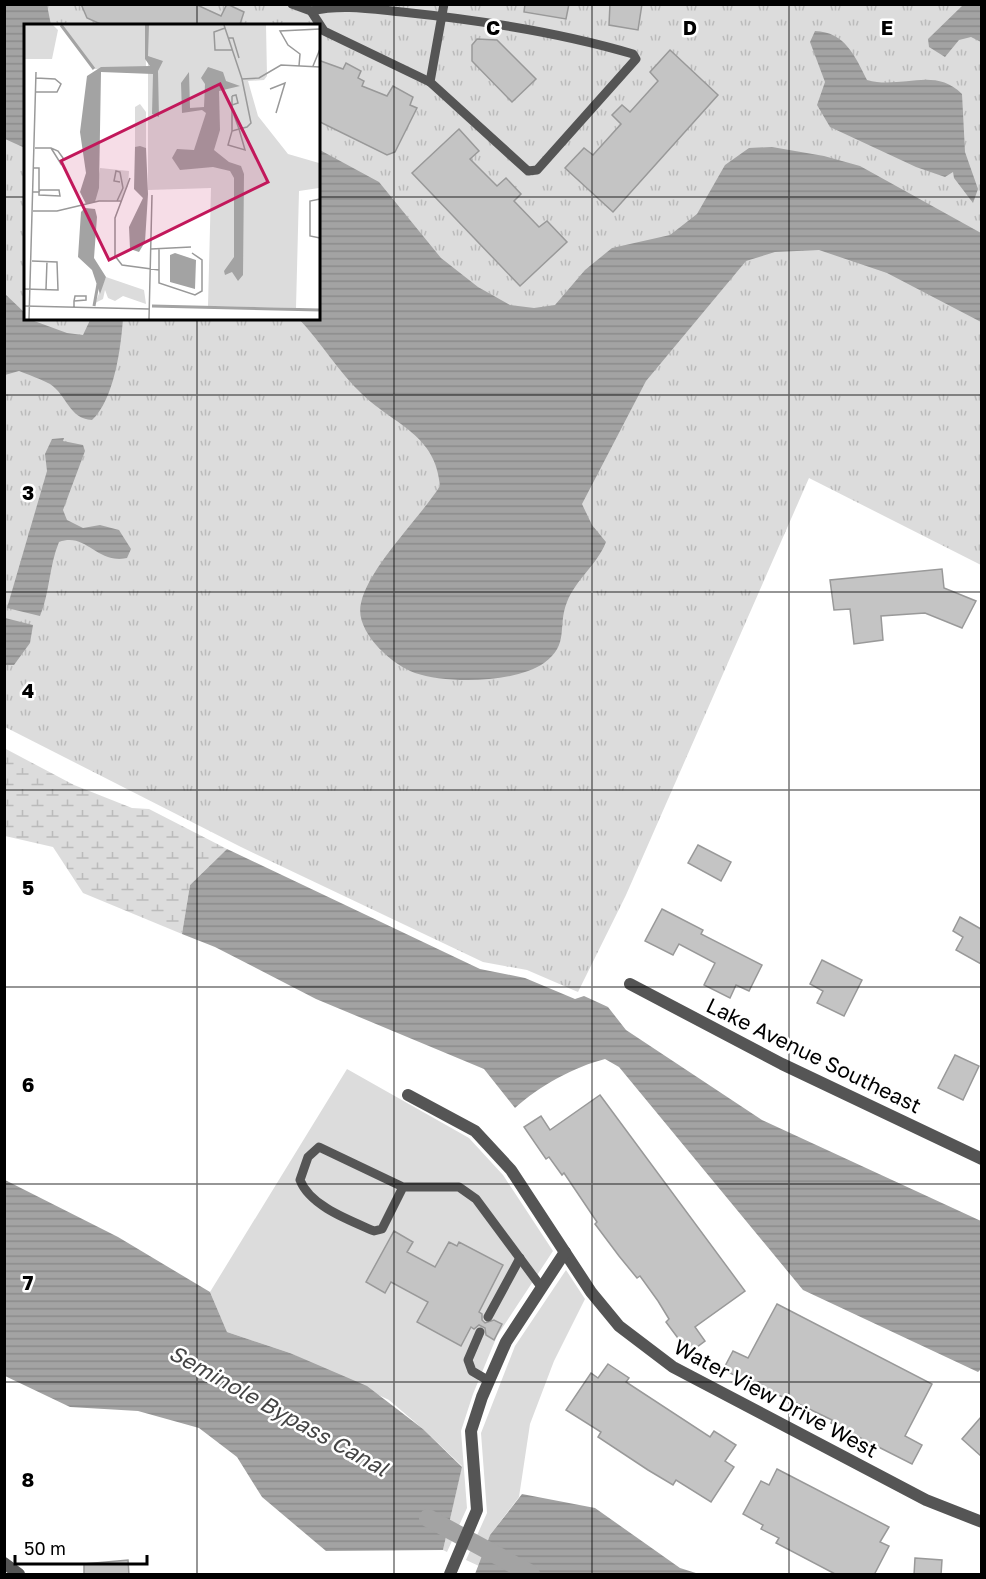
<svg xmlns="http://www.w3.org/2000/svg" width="986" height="1579" viewBox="0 0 986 1579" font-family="'Golos Text',sans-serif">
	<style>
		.grass { fill: url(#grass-tufts); fill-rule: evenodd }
		.wetland { fill: url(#wetland-marsh) }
		.park { fill: #dcdcdc }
		.water { fill: url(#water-rules) }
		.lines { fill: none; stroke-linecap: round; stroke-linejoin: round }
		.canal { stroke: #a3a3a3; stroke-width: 18 }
		.building { fill: #c4c4c4; stroke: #999; stroke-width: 1.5 }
		.lane { stroke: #555; stroke-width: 9 }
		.street { stroke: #555; stroke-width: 12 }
		.grid { fill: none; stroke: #000; stroke-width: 1.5; stroke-opacity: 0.55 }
		.labels { text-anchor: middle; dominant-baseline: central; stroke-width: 5; stroke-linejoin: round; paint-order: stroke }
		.street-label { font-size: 21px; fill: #000; stroke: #fff }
		.water-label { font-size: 22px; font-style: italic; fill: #444; stroke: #fff }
		.inset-river { fill: none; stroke: #a3a3a3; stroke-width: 3 }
		.inset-road { fill: none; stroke: #999; stroke-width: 1.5 }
		.view { fill: #c2185b; fill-opacity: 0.15; stroke: #c2185b; stroke-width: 3 }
		.inset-edge { fill: none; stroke: #000; stroke-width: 3 }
		.grid-label { font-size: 20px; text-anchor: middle; font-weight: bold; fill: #000; stroke: #fff; stroke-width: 5; stroke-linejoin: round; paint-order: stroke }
	</style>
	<defs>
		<pattern id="grass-tufts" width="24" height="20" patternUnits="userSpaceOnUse" patternTransform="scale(1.5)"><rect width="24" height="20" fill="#dcdcdc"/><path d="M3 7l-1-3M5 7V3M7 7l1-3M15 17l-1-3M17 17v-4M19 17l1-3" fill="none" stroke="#bbb"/></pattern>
		<pattern id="wetland-marsh" width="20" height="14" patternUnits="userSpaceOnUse" patternTransform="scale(1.5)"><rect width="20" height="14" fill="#dcdcdc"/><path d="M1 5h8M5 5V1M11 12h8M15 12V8" fill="none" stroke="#bbb"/></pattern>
		<pattern id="water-rules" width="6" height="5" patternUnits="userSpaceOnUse" patternTransform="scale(1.5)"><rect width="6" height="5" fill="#a3a3a3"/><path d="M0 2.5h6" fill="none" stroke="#8b8b8b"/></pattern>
	</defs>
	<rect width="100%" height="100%" fill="#fff"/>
	<path class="grass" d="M4 5H981V565L809 478 626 895 578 992 527 970 483 962 241 847 5 727ZM26 26H318V318H26Z"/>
	<polygon class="wetland" points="4,748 74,785 132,808 149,809 227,849 190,885 182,934 83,893 53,847 5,836"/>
	<g class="park">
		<polygon points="347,1069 469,1138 503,1175 553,1251 497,1336 473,1394 461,1431 467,1508 447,1552 443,1550 462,1466 423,1429 389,1400 290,1353 227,1332 210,1292"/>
		<polygon points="566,1270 585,1299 554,1361 530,1424 519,1497 490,1535 479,1566 466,1560 487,1513 481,1433 515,1346"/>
	</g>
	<g class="water">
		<polygon points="4,5 47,5 51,25 26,26 25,148 5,139"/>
		<polygon points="963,5 981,5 981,42 971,37 959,40 945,57 929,47 928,39"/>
		<path d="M815 31C845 32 855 56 867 80 901 90 934 66 962 94L965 152 978 189 973 203 954 178 953 172 945 177 916 167 830 127 817 105 825 82 810 42Z"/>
		<path d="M772 147 824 156 860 166 981 233V322L887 273 819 250 775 252 746 261 646 381 582 504 592 525 606 542C597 565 576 579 567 602 557 627 570 644 544 663 516 683 447 684 415 673 391 664 354 631 361 603 369 567 419 519 440 486 436 435 395 425 363 395 339 373 321 342 298 318H318V149L379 182 441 258 478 287 510 305 534 308 555 305 585 270 612 248 670 235 697 214 725 165 749 148Z"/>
		<path d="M4 293 25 313 26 318 67 333 83 335 91 318H123C121 348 114 400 92 420 69 419 67 395 50 384 41 379 29 375 19 371L5 375Z"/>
		<path d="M64 438 63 441 83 445 85 451 63 510 67 520 83 528 100 525 119 530 131 549 127 558C95 564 87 532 59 542 49 566 50 592 40 616L7 608 47 471 45 454 52 439Z"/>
		<polygon points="5,618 33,625 30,643 14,665 5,665"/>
		<path d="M227 849 480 969 525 978 575 999 584 996 608 1007 626 1030 762 1120 981 1221V1369L978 1372 803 1290 619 1067 605 1059C574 1067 539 1086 515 1108L484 1069 316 999 215 947 182 934 190 885Z"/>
		<polygon points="5,1180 118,1237 210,1292 227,1332 290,1353 367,1386 423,1429 462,1467 443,1550 326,1551 262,1497 237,1457 199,1428 138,1411 70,1407 5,1376"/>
		<polygon points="522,1494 595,1508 680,1568 699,1574 475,1574 490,1535"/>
	</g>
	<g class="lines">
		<polyline class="canal" points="428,1518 531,1574"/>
	</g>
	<g class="building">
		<polygon points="81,4 195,4 221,16 227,4 244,12 240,24 244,26 105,26 87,18"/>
		<polygon points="525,4 569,4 566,19 524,12"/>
		<polygon points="610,4 642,4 638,30 609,25"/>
		<polygon points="477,39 497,40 536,79 512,102 472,61 472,45"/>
		<polygon points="670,50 718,95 613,212 565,168 584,148 593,155 621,124 612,115 622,105 630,112 658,81 650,72"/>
		<polygon points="318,60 343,69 346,63 361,71 358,78 364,81 362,86 387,96 393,86 413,97 410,105 417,108 395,152 387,155 318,121"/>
		<polygon points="459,129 479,151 470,159 497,186 506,178 521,194 514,201 539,227 547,221 567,242 520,286 412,173"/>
		<polygon points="942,569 944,588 976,601 962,628 925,613 881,616 883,640 854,644 850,609 834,610 830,580"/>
		<polygon points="698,845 731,862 721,881 688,863"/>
		<polygon points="662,909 703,930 701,934 762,965 749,991 736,985 730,998 704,985 715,963 679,944 673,955 645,941"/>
		<polygon points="960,917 981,929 981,964 956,950 963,937 953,931"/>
		<polygon points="822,960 862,980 844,1016 817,1003 823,991 810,984"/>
		<polygon points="955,1055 979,1066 963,1100 938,1088"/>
		<polygon points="600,1095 745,1291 695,1327 705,1341 689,1353 666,1322 669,1319 658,1301 640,1276 637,1278 619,1256 595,1224 597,1222 564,1173 562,1175 549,1157 546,1159 524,1127 541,1116 550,1130"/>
		<polygon points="394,1231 413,1242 407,1252 435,1267 449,1242 457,1246 459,1242 503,1265 479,1312 482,1314 482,1320 485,1323 494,1320 502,1324 494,1340 486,1335 485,1328 479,1325 474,1329 471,1327 461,1346 417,1322 428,1302 391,1282 385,1293 366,1282"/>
		<polygon points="777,1304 932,1384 905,1436 922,1445 912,1464 831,1423 832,1420 805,1407 723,1370 733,1351 748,1358"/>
		<polygon points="608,1364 629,1378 626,1382 710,1437 714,1431 736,1445 725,1461 734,1467 711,1502 676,1480 673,1485 648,1470 598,1437 601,1432 566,1410 591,1373 598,1378"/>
		<polygon points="981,1417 981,1456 962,1439"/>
		<polygon points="777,1469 889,1527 880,1542 889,1546 874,1575 837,1575 776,1543 779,1538 761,1529 763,1525 743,1514 761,1481 769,1485"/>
		<polygon points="915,1558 942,1560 941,1575 914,1575"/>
		<polygon points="128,1560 129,1575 84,1575 84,1564"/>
	</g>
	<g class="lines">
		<g class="lane">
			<polyline points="292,4 311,11 324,31 430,82"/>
			<path d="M311 11C342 4 371 9 402 12 479 20 559 32 633 54L636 59 537 170 528 171 430 82 444 4"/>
			<path d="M403 1187 382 1229 374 1231C349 1220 310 1206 300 1180L308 1157 319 1147 403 1187H459L476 1199 542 1288"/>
			<polyline points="488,1317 520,1258"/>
			<polyline points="480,1332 468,1360 472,1371 489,1381"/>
		</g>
		<g class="street">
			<polyline points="630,984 782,1064 982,1159"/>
			<polyline points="408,1095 475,1131 511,1170 591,1292 619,1326 673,1367 926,1500 982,1522"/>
			<polyline points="4,1563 19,1574"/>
			<polyline points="450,1574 477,1510 471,1431 482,1397 506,1342 565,1252"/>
		</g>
	</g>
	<path class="grid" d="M197 4V26M394 4V1574M592 4V1574M789 4V1574M4 197H26M318 197H982M197 318V1574M4 395H982M4 592H982M4 790H982M4 987H982M4 1184H982M4 1382H982"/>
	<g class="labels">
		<g class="street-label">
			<text transform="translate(814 1055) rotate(26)">Lake Avenue Southeast</text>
			<text transform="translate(776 1398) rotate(28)">Water View Drive West</text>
		</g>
		<g class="water-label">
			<text transform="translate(279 1410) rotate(29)">Seminole Bypass Canal</text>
		</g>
	</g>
	<g transform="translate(24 24)">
		<rect width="296" height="296" fill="#fff"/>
		<path d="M124 1H242L243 52 240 56 224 57 234 92 264 130 295 139V164L275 167 272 284 184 282 187 164 124 166Z" fill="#dcdcdc"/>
		<path d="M116 80 122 88V124L111 123V83ZM82 253 120 266 122 280 99 272 91 277 84 274 81 266 79 275 71 279Z" fill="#dcdcdc"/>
		<path d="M0 1H29L34 6 28 35H0ZM38 1H121L122 43 71 45ZM76 144 105 147 104 162 97 176 71 177Z" fill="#dcdcdc"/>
		<path d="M121 1H125L124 32 139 37 134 47 135 93 128 90 129 50 77 48 75 164 71 178 62 180 56 168 62 149 56 108 63 52 77 43 126 42 121 35ZM184 43 199 48 202 57 216 62 195 67 196 106 190 126 205 138 217 142 220 150 219 251 214 257 208 248 201 251 200 247 210 233V154L206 147 189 143 156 146 148 134 153 125 170 126 182 89 178 86 158 89 157 59 165 48 166 84 180 83 181 60 177 54ZM116 122 122 124 124 170 121 218 115 228 106 225 105 203 119 174 110 165 111 123ZM61 184 71 185 73 193 70 234 82 253 76 270 68 246 54 233 57 188ZM151 229 172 236 171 265 146 258V231Z" fill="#a3a3a3"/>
		<path class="inset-river" d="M37 1 70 45M70 282 74 260M128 282 296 286"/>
		<path class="inset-road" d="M200 1 218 55 235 54 257 41 296 43M201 4 190 8 191 26H208M205 14H209L215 34M275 42 276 30 264 21 256 7 296 5M289 42 296 25M0 56V106M246 65 261 59 252 89M12 68H33L37 60 31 55 12 54M208 72V107M208 72 212 71 214 79 208 81M210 91 215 105 221 126 204 121 208 107 215 105 223 103 227 99 218 55M11 124H27L34 127 39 134 37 140 27 124M106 154 91 194V232L98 241 135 246M9 168H15L16 166H35L36 172 15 171V144H10M296 175 286 177V212L296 214M93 177 99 164 96 148 92 147 90 157 96 158M9 187H33L75 177H98M127 225 167 223M135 225V259L171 271 178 267V236L168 229M0 265 34 266 33 238 8 237M22 265 23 237M0 282 125 285M50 283V277L51 272H62V276L50 277M5 295 12 48M125 295 128 171"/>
		<path class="view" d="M196 60 244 158 85 236 37 137Z"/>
		<rect width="296" height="296" class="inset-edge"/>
	</g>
	<g class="grid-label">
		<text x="493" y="35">C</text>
		<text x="690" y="35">D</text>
		<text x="887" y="35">E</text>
		<text x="28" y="500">3</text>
		<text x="28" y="698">4</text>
		<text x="28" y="895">5</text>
		<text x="28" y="1092">6</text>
		<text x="28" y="1290">7</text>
		<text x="28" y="1487">8</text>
	</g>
	<rect width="986" height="1579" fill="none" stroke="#000000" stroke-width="12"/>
	<path d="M15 1555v9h132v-9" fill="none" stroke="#000000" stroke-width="3"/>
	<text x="24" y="1555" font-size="18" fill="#000000" stroke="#ffffff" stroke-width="4.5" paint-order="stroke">50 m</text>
</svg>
